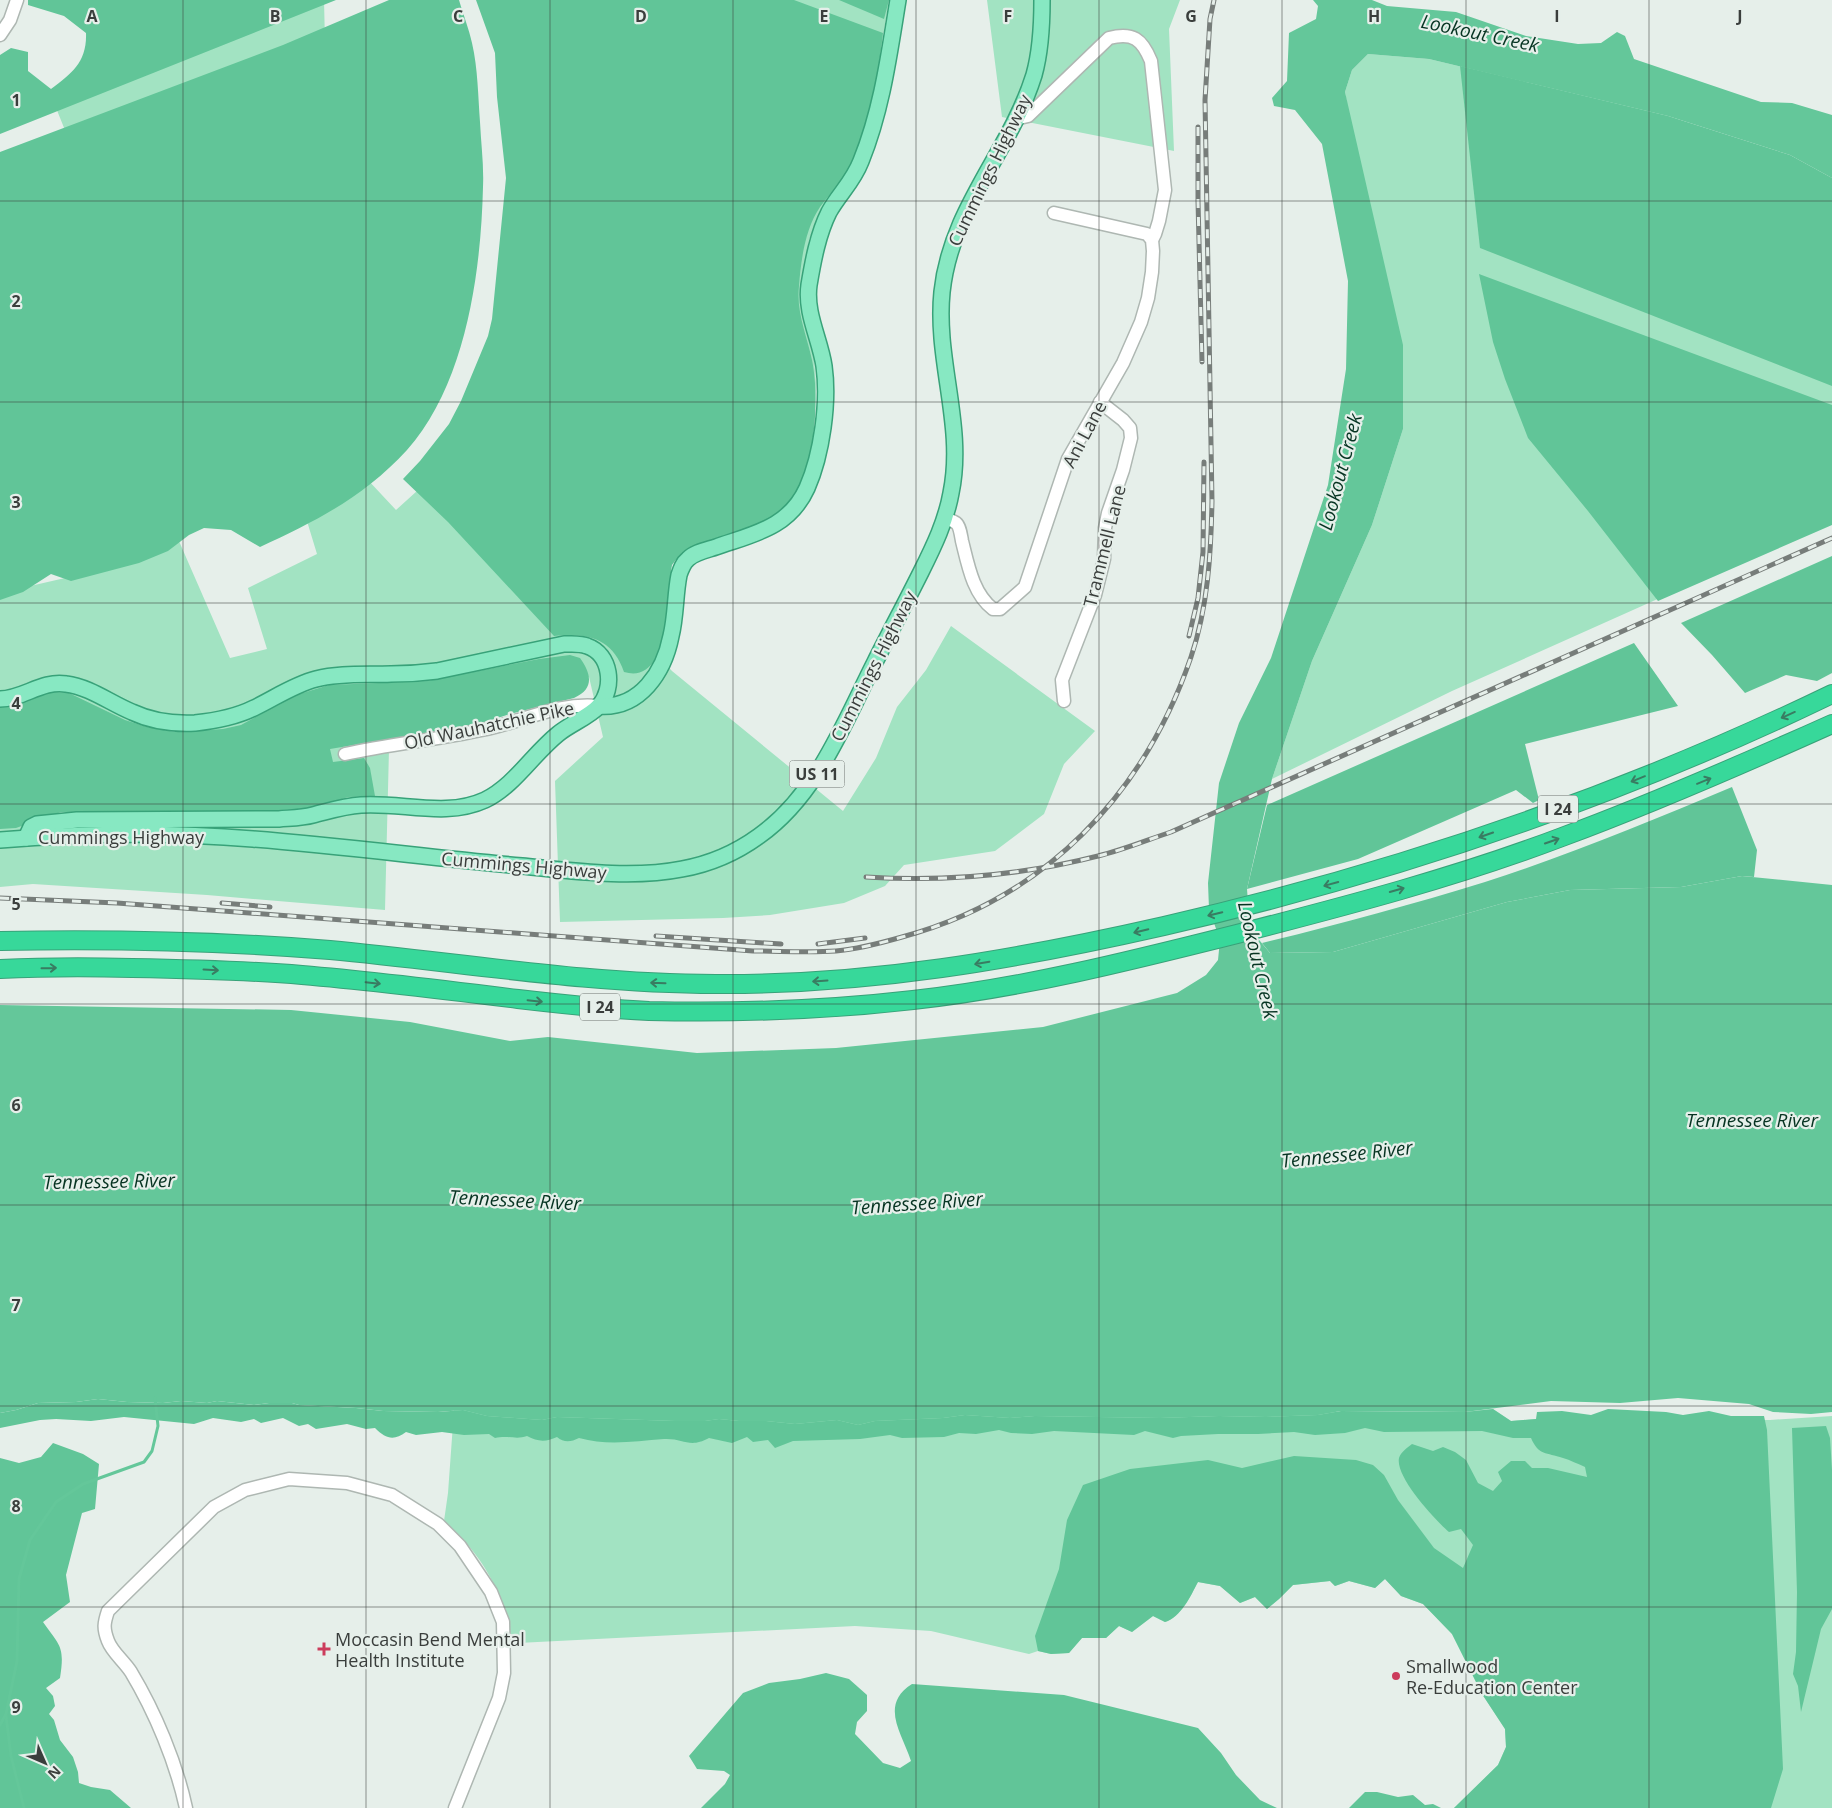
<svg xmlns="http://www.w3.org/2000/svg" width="1832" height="1808" viewBox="0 0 1832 1808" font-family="'Open Sans',sans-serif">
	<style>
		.green { fill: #a2e3c2 }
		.forest { fill: #61c598 }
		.water { fill: #64c79a }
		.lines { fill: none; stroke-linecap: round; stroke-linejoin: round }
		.stream { stroke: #64c79a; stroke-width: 3 }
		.minor-casing { stroke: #aeb7b2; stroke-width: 15 }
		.major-casing { stroke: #38a279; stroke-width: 18 }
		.highway-casing { stroke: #38a279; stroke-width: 20 }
		.minor { stroke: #fff; stroke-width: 12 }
		.major { stroke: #87e8c2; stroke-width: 15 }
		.highway { stroke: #37d89a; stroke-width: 18 }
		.rail-casing { stroke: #777d7a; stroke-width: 5 }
		.rail { stroke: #e6efea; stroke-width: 3; stroke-dasharray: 9; stroke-linecap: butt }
		.oneway { stroke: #397c62 }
		.grid { fill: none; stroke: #3a3e3c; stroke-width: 1; stroke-opacity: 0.55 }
		.poi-dot { fill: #cc3c5c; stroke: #e6efea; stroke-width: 2 }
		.labels { text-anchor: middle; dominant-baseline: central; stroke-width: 4.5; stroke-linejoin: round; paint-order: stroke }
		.shield { fill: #e6efea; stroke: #6e7370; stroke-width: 1 }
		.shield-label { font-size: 16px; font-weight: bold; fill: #3a3e3c }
		.street-label { font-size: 18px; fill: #3a3e3c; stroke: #e6efea }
		.poi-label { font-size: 18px; fill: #3a3e3c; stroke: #e6efea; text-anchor: start }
		.water-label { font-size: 19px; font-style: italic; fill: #063422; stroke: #e6efea }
		.grid-label { font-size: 16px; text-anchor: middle; font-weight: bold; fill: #3a3e3c; stroke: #e6efea; stroke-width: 4.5; stroke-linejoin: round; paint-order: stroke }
	</style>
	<rect width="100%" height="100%" fill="#e6efea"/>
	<g class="green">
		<polygon points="324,0 326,85 367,479 396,510 470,443 625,0 889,0 873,97 842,182 821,209 809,240 805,273 809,335 814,359 816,383 815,407 811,433 671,559 652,650 672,671 843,811 876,758 897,707 926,670 951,626 1095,731 1064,764 1044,814 995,851 904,865 885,886 844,903 770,915 723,918 560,922 555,781 603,737 589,677 390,709 385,910 207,895 33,884 0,887 0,593 65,578 175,532 230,658 267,649 248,588 317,554 289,462 150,341 50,93"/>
		<polygon points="987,0 1180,0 1169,29 1174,151 1002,117"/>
		<polygon points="1368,54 1429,59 1668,116 1832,178 1832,521 1452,691 1272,779 1312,661 1372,525 1403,429 1345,92 1352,70"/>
		<path d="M1493 1409 1511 1421 1536 1419 1770 1420 1832 1416V1808H1454L1498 1765 1506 1747 1505 1729 1482 1694 1452 1634 1423 1604 1401 1596 1385 1579 1375 1588 1349 1581 1335 1586 1330 1581 1293 1585 1279 1599 1267 1609 1255 1597 1240 1603 1220 1586 1198 1582C1190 1597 1181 1617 1165 1622L1153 1616 1132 1632 1119 1626 1106 1638H1082L1069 1653 1051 1654 1038 1651 1029 1654 931 1631 855 1626 518 1643C508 1639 507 1616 503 1606 492 1573 470 1543 444 1521L448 1493 454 1410 1403 1412H1465Z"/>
	</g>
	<g class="forest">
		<path d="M28 0H336L0 134V55L11 48 28 52V71L51 89C72 73 87 62 86 33L64 16 28 5Z"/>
		<path d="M389 0H459C463 14 469 29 472 43 478 69 478 97 480 122 481 144 484 165 483 187 481 272 466 384 407 450 364 497 316 521 260 547L231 530 204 528 189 535 168 551 139 563 71 581 51 574 23 592 0 600V152L283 45Z"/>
		<path d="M476 0H794L883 33C878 74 873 116 858 155 850 176 833 189 820 207 805 229 801 260 799 286 796 312 807 336 812 360 820 399 815 467 792 501 766 540 695 530 672 565 667 592 672 686 624 672 613 638 586 632 554 636L448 522 403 479 420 461 449 424 461 401 488 336 492 319 506 178 497 97 495 53Z"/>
		<polygon points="839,0 889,0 884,19"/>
		<polygon points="1460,66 1668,116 1790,155 1832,178 1832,386 1480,248"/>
		<polygon points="1479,274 1832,405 1832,525 1658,601 1588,511 1528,438 1505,379 1493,342"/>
		<polygon points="1832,556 1832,673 1817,681 1786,675 1745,693 1712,655 1681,623"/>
		<polygon points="1634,643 1678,706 1525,744 1539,800 1533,803 1516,790 1358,859 1247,889 1267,805"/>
		<path d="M570 655 580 658C591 673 595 689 574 698L510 714 479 724 330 749 333 762 364 758 370 768 375 796 348 797 321 806 282 811 61 812 16 828 0 829V707L18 705 44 693 54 692 69 693 125 720 147 727 175 732 223 729 241 725 293 696 329 685 427 681 539 659Z"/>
		<path d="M1732 787 1757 850 1754 877 1742 876 1681 887 1570 890 1507 902 1333 952 1270 953 1262 943C1337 925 1410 905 1485 882 1569 855 1651 821 1732 787Z"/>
		<path d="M98 1399 127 1402 163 1403 181 1401 207 1403 217 1401 254 1405 269 1403H292L299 1405 356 1408 383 1411 438 1412 463 1410 487 1416 542 1420 557 1417 675 1421H705L719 1419 739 1421H766L795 1424 837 1420 858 1425 875 1421 943 1418 965 1415 1010 1418 1035 1416 1160 1418 1219 1416 1266 1417 1318 1415 1341 1411 1465 1412 1493 1409 1511 1421 1536 1419 1537 1412 1562 1411 1591 1415 1608 1409 1666 1412 1683 1415 1709 1411 1731 1416H1764L1767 1430 1783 1769 1771 1808H1454L1498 1765 1506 1747 1505 1729 1482 1694 1452 1634 1423 1604 1401 1596 1385 1579 1375 1588 1349 1581 1335 1586 1330 1581 1293 1585 1279 1599 1267 1609 1255 1597 1240 1603 1220 1586 1198 1582C1190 1597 1181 1617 1165 1622L1153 1616 1132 1632 1119 1626 1106 1638H1082L1069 1653 1051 1654 1038 1651 1035 1636 1059 1569 1067 1520 1083 1485 1130 1469 1208 1460 1242 1468 1294 1456 1356 1460 1373 1465 1384 1475 1398 1500 1434 1548 1463 1568 1473 1545 1461 1529 1449 1532C1435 1520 1395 1477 1399 1458 1401 1452 1407 1448 1412 1444L1433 1451 1443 1447 1455 1452 1466 1460 1478 1483 1493 1491 1502 1481 1498 1472 1511 1461H1525L1532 1468H1548L1587 1477 1585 1467C1578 1464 1570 1460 1563 1458 1546 1452 1539 1456 1531 1438H1513L1482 1431 1384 1432 1365 1428 1345 1433 1315 1435 1294 1432 1258 1434H1218L1181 1436 1173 1438 1145 1431 1134 1435 1054 1431 1032 1434 1011 1433 999 1430 976 1434 959 1433 944 1437 902 1438 890 1435 860 1439 793 1441 775 1448 768 1440 753 1442 747 1437 732 1443 709 1438C689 1449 684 1438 664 1439 635 1441 608 1446 579 1438 571 1442 564 1443 557 1437 546 1442 538 1442 527 1436 516 1440 508 1435 495 1438L489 1434 464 1435 442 1432 416 1435 406 1432C394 1441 386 1439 375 1428L366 1429 347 1424 316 1429 308 1424 299 1426 283 1418 261 1423 254 1419 241 1422 213 1418 194 1424 124 1417 91 1421 56 1419 40 1420 0 1428V1413L16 1410 38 1403 76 1402Z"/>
		<polygon points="1826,1426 1830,1438 1832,1470 1832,1609 1821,1629 1801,1712 1798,1686 1793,1674 1796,1652 1797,1592 1792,1428"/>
		<path d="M53 1443 83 1454 99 1464 95 1509 82 1513 66 1575 70 1602 43 1622C60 1646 65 1646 60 1678L46 1688 53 1696 55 1706 49 1714 54 1720 60 1740 73 1757 78 1772 79 1783 91 1787 110 1790 131 1808H0V1458L19 1463 41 1457Z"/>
		<path d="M826 1673 849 1679 867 1695V1711L857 1722 855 1734 883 1763 900 1768 911 1761C902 1733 879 1705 912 1684L1064 1695 1198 1728 1221 1753 1236 1775 1260 1800 1277 1808H701L725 1784 730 1775 724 1771 697 1769 689 1756 743 1693 769 1683 800 1679Z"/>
		<polygon points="1365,1792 1377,1792 1398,1797 1413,1795 1425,1805 1433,1804 1441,1808 1349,1808"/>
	</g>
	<polygon class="water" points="1313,0 1372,0 1387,6 1456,12 1526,36 1578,44 1601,43 1617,32 1625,36 1634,59 1761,102 1792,103 1832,115 1832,178 1790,155 1668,116 1429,59 1368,54 1352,70 1345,92 1403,345 1403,429 1372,525 1312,661 1272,779 1247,889 1250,929 1270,953 1333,952 1507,902 1570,890 1681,887 1742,876 1832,885 1832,1412 1811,1414 1773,1412 1749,1404 1678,1398 1620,1403 1551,1401 1465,1412 1341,1411 1318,1415 1266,1417 1219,1416 1160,1418 1035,1416 1010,1418 965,1415 943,1418 875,1421 858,1425 837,1420 795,1424 766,1421 739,1421 719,1419 705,1421 675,1421 557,1417 542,1420 487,1416 463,1410 438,1412 383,1411 356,1408 299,1405 292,1403 269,1403 254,1405 217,1401 207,1403 181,1401 163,1403 127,1402 98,1399 76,1402 38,1403 16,1410 0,1413 0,1005 291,1010 410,1022 510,1041 548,1037 697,1053 836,1048 1043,1027 1177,993 1206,975 1218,960 1220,940 1209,909 1208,883 1219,783 1239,723 1271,658 1328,485 1346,369 1348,281 1322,144 1295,110 1274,106 1272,98 1287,81 1289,33 1316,19 1318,6"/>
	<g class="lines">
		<g class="stream">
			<polyline points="6,1716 11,1756 24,1808"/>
			<polyline points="0,1725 6,1714 17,1661 19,1579 30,1540 56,1502 83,1484 144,1462 152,1451 158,1426 155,1398"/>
		</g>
		<g class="minor-casing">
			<g id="minor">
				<polyline points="0,35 10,20 17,0"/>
				<path d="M1015 119 1028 116 1109 38C1133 32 1142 39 1151 61L1165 190 1159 221 1155 234 1152 240"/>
				<path d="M945 518C947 519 953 521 956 523 960 526 961 536 962 541 968 565 973 594 993 609H1000L1025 587 1068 459 1123 363 1141 322 1148 298 1152 272 1153 251 1152 240 1147 234 1054 213"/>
				<polyline points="1064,701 1062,680 1095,595 1104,559 1105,528 1108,513 1123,470 1131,438 1130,428 1123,420 1100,402"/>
				<path d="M345 754C394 743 446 739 495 727 530 718 562 702 599 706"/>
				<path d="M186 1808C176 1762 155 1712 131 1672 124 1661 112 1652 108 1641 103 1628 104 1623 108 1611L214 1507 245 1490 289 1479 347 1483 392 1495 438 1524 460 1546 491 1592 503 1622 504 1673 499 1698 455 1808"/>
			</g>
		</g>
		<g class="major-casing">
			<g id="major">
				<path d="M0 699C23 699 42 680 66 684 90 687 110 703 132 712 151 721 174 724 195 723 215 721 236 717 254 708 275 698 293 685 316 679 340 673 366 675 391 674 407 674 422 673 437 671L564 644C572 644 580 643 587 646 611 654 615 688 599 706 589 717 570 724 558 734 533 754 514 786 485 800 446 818 402 802 361 805 344 806 329 811 313 815 302 818 290 818 279 819L77 820 37 824 31 827 26 838"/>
				<path d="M599 706C640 709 664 672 671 636 676 616 675 595 679 575 681 569 683 563 688 559 695 552 707 550 716 547 753 534 789 528 807 488 822 454 829 402 824 366 820 339 805 313 809 285 813 261 818 234 829 212 839 194 853 182 861 161 882 109 889 55 898 0"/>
				<path d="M0 840C84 833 169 832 253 839 343 846 433 858 522 866 573 871 632 879 682 869 710 864 737 852 759 836 817 795 844 723 875 662 890 632 906 602 921 572 934 546 946 521 951 493 965 426 935 360 942 292 951 207 1010 152 1034 75 1041 50 1042 26 1042 0"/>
			</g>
		</g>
		<g class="highway-casing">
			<g id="highway">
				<path d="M0 941C110 939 220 941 330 950 459 962 586 984 716 984 870 985 1014 960 1164 926 1394 873 1619 797 1832 694"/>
				<path d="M0 969C44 967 88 967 132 968 189 969 245 970 302 975 374 981 446 990 518 999 561 1004 605 1009 649 1011 737 1013 826 1010 913 1000 1022 988 1130 961 1237 934 1346 906 1457 877 1562 837 1654 803 1743 764 1832 724"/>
			</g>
		</g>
		<use href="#minor" class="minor"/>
		<use href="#major" class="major"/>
		<use href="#highway" class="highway"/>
		<g class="rail-casing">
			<g id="rail">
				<polyline points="1198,127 1198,201 1202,362"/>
				<polyline points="1189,636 1198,598 1203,552 1204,462"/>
				<path d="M866 877C944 882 1023 875 1098 856 1123 850 1147 840 1171 832L1832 538"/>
				<path d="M0 898 117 903 753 951C780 951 808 953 836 951 858 949 881 943 902 937 1044 899 1144 795 1191 657 1208 607 1211 553 1212 501L1205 100 1210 19 1214 0"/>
				<polyline points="222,903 270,907"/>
				<polyline points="656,936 781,944"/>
				<polyline points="818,944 865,938"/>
			</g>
		</g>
		<use href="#rail" class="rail"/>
	</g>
	<defs><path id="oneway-shaft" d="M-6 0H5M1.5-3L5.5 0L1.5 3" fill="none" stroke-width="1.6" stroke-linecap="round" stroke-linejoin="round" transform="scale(1.25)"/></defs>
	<g class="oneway">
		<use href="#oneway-shaft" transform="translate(1788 715) rotate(156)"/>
		<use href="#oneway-shaft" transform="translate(1638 779) rotate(158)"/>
		<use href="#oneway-shaft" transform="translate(1704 781) rotate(-22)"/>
		<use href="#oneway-shaft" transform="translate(1486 835) rotate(161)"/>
		<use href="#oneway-shaft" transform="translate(1552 841) rotate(-19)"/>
		<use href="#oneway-shaft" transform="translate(1331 884) rotate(165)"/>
		<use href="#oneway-shaft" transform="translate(1397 890) rotate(-16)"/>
		<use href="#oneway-shaft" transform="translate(1215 914) rotate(166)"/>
		<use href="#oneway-shaft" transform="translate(1141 931) rotate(167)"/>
		<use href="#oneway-shaft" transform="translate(982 963) rotate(170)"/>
		<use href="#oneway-shaft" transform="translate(49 968) rotate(-1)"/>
		<use href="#oneway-shaft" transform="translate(211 970) rotate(3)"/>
		<use href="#oneway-shaft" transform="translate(820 981) rotate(176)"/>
		<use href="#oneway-shaft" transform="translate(373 983) rotate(6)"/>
		<use href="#oneway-shaft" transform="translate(658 983) rotate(-178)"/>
		<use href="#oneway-shaft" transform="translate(535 1001) rotate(6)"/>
	</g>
	<path class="grid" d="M183 0V1808M366 0V1808M550 0V1808M733 0V1808M916 0V1808M1099 0V1808M1282 0V1808M1466 0V1808M1649 0V1808M0 201H1832M0 402H1832M0 603H1832M0 804H1832M0 1004H1832M0 1205H1832M0 1406H1832M0 1607H1832"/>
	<g class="poi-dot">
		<path d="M321.5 1641.5h5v5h5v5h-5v5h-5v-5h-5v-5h5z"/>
		<circle cx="1396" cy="1676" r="5"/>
	</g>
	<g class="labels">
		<g class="shield">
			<rect x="789.5" y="760.5" width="55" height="27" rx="4"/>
			<rect x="1538" y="795.5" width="40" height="27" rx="4"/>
			<rect x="580" y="993.5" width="40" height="27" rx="4"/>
		</g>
		<g class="shield-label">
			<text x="817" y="774">US 11</text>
			<text x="1558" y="809">I 24</text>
			<text x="600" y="1007">I 24</text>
		</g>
		<g class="street-label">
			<text transform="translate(989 170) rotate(-64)">Cummings Highway</text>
			<text transform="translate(1084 434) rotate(-62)">Ani Lane</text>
			<text transform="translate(1104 546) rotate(-76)">Trammell Lane</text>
			<text transform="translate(873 666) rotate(-63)">Cummings Highway</text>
			<text transform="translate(489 725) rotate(-12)">Old Wauhatchie Pike</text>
			<text x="121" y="837">Cummings Highway</text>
			<text transform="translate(524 865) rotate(5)">Cummings Highway</text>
		</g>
		<g class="poi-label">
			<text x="335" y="1639">Moccasin Bend Mental<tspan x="335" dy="21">Health Institute</tspan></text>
			<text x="1406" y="1666">Smallwood<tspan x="1406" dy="21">Re-Education Center</tspan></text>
		</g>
		<g class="water-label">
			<text transform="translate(1480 33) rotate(12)">Lookout Creek</text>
			<text transform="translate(1340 472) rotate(-75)">Lookout Creek</text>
			<text transform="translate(1258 960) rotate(77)">Lookout Creek</text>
			<text x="1752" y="1120">Tennessee River</text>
			<text transform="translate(1347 1154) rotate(-6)">Tennessee River</text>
			<text transform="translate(109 1181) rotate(-1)">Tennessee River</text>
			<text transform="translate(515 1200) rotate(3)">Tennessee River</text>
			<text transform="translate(917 1203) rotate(-4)">Tennessee River</text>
		</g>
	</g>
	<g class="grid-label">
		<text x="92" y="22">A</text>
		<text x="275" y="22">B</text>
		<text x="458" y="22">C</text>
		<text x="641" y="22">D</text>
		<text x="824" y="22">E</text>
		<text x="1008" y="22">F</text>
		<text x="1191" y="22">G</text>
		<text x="1374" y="22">H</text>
		<text x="1557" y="22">I</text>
		<text x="1740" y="22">J</text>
		<text x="16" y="106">1</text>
		<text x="16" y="307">2</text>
		<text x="16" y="508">3</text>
		<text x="16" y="709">4</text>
		<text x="16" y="910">5</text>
		<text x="16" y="1111">6</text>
		<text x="16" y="1311">7</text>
		<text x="16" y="1512">8</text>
		<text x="16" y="1713">9</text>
	</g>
	<g transform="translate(45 1763) rotate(135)" stroke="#e6efea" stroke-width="4" paint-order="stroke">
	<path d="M0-4L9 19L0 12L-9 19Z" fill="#3a3e3c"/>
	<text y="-8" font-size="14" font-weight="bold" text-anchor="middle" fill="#3a3e3c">N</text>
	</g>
</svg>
